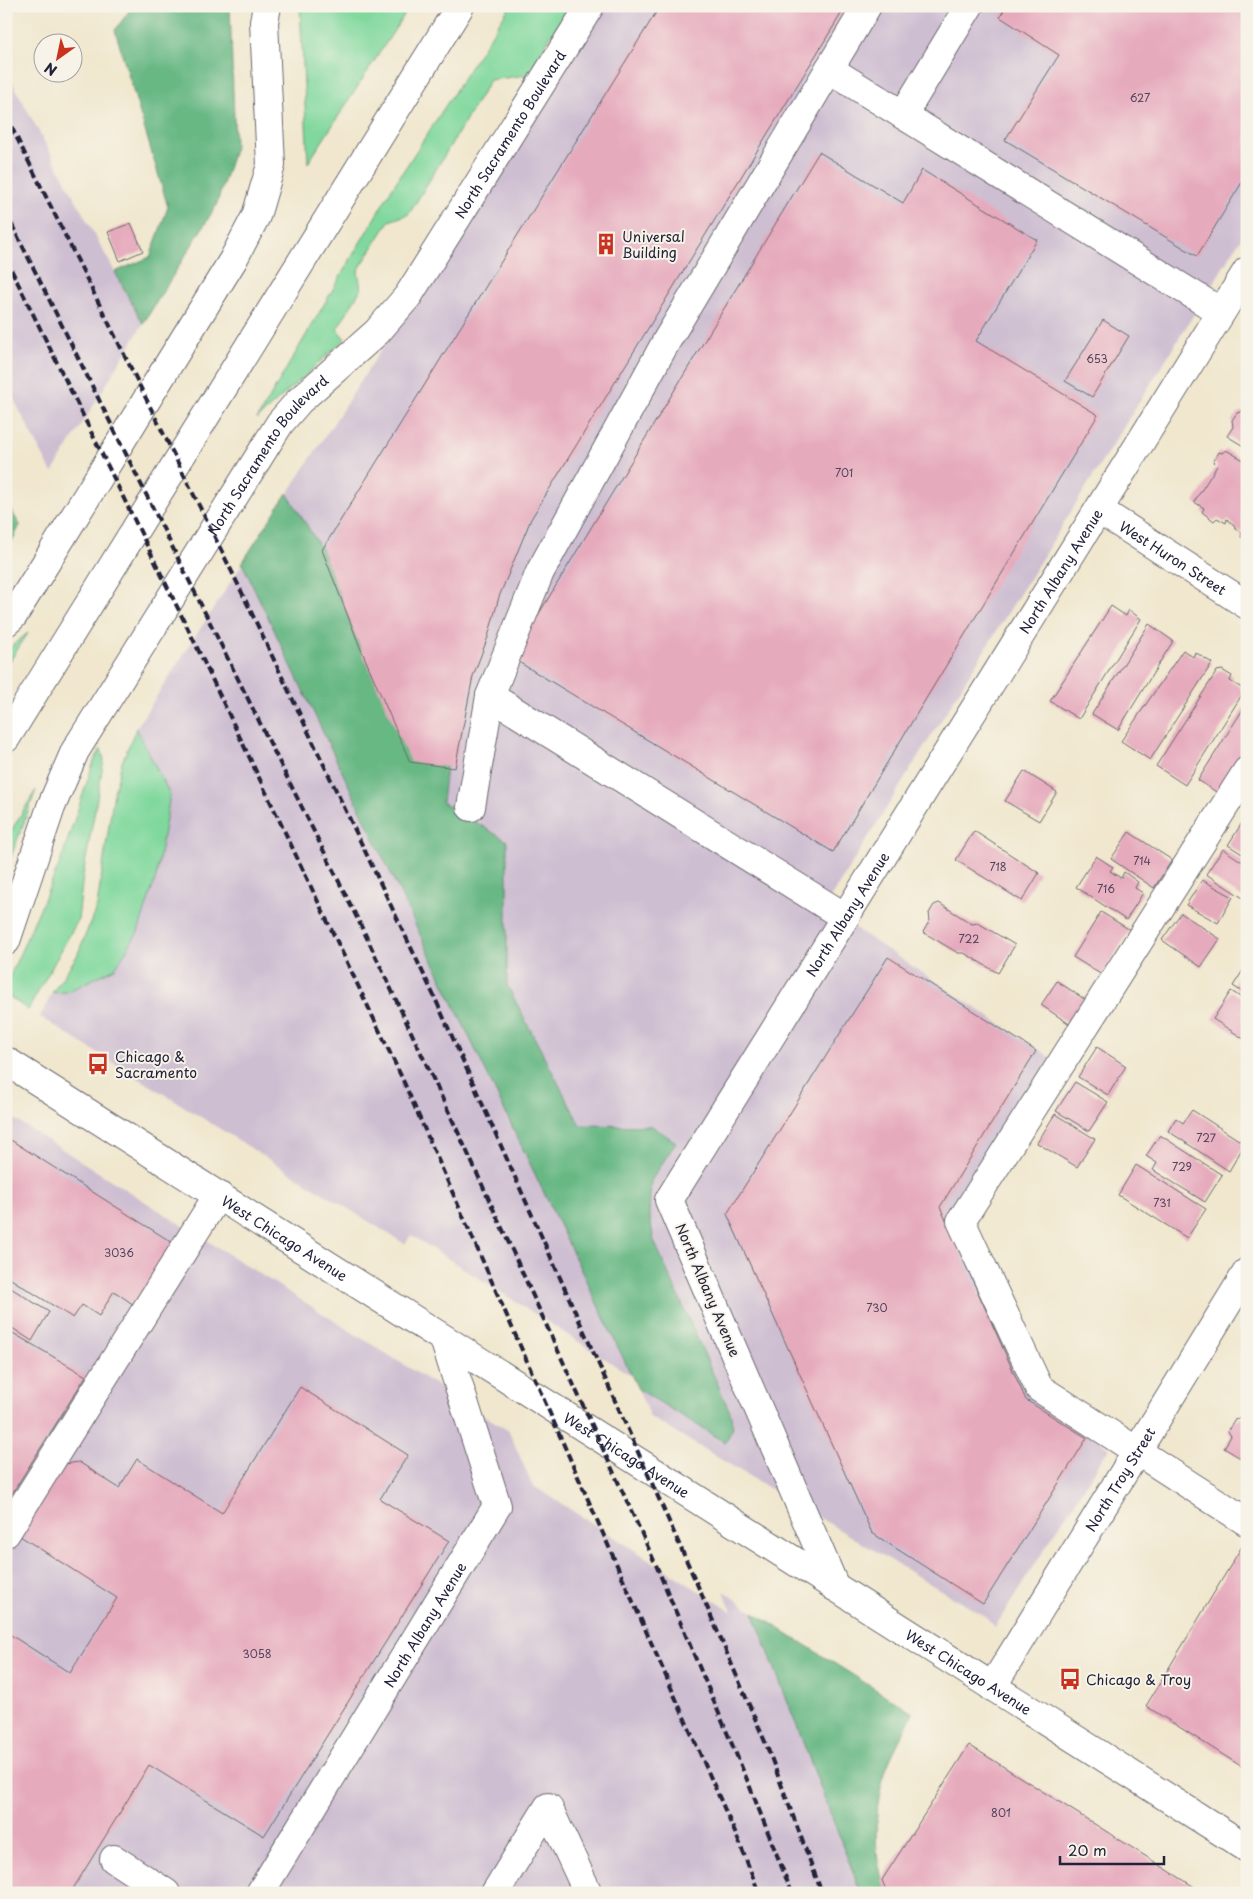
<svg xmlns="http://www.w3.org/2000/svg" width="1253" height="1899" viewBox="0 0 1253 1899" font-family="'Playpen Sans',sans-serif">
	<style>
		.industrial { fill: #cebed1 }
		.green { fill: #80d89d; stroke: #517d6c }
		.forest { fill: #68b884; stroke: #456d60 }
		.building { fill: #e6aabd }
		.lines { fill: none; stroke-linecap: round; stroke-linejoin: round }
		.minor-casing { stroke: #6a676e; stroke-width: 30 }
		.major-casing { stroke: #6a676e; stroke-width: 30 }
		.minor { stroke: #fff; stroke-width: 28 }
		.major { stroke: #fff; stroke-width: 28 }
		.rail { stroke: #22223b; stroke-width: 4; stroke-dasharray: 8 4; stroke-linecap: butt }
		.labels { text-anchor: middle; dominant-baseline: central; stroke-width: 4; stroke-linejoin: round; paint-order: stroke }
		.number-label { font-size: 11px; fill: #53445c }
		.street-label { font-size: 14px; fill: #22223b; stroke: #f7f3e8 }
		.poi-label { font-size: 14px; fill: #22223b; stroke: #f7f3e8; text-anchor: start }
	</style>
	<rect width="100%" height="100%" fill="#f7f3e8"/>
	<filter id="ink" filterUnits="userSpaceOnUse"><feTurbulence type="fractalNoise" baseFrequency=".02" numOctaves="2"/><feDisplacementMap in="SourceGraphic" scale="10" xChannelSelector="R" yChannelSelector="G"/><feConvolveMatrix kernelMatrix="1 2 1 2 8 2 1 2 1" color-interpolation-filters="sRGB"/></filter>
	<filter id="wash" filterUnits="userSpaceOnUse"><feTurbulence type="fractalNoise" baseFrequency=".0096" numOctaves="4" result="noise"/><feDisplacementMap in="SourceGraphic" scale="20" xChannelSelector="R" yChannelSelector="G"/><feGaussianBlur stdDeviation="1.12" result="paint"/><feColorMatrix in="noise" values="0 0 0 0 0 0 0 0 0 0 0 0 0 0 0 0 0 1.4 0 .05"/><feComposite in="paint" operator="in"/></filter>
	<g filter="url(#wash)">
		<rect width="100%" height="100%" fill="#f0e7ce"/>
		<g class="industrial">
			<polygon points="604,6 1247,6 1247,229 824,908 1056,1061 959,1216 1033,1392 1109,1448 995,1627 986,1617 650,1417 632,1376 593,1351 411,1235 405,1244 40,1017 52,993 67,992 115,968 138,931 156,877 170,795 136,728"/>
			<polygon points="6,71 143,324 52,473 6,384"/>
			<polygon points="6,1114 509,1431 532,1485 732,1612 724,1591 753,1612 861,1893 6,1893"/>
		</g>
		<g class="green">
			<polygon points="300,6 410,6 308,163"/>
			<polygon points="510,6 569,6 527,75 490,80 409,214 389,221 358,271 361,289 337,329 345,339 257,419 391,190"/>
			<polygon points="28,633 6,667 6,651"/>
			<polygon points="136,728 170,795 156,877 138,932 115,968 67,992 52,993 77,956 97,906 114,792 122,762"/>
			<polygon points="101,749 104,760 83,875 78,920 28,1010 6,994 6,985 60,863 94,761"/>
			<polygon points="36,790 6,870 6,839"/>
		</g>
		<g class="forest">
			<polygon points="133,6 230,6 235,147 216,206 143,324 115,272 150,257 168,207 115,30"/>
			<polygon points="287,493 322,550 360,647 446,767 442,802 507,841 507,985 580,1125 652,1126 676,1142 651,1181 649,1213 654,1241 730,1412 733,1428 725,1442 638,1389 242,563"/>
			<polygon points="6,502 20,525 6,553"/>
			<path d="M753 1612 913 1713C904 1733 886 1763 882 1783 874 1818 873 1859 887 1893H861Z"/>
		</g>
		<g id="blocks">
			<g class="building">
				<polygon points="660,6 846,6 531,519 499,597 488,637 473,676 455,768 410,762 360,647 322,550"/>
				<polygon points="1006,6 1247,6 1247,174 1197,256 1005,140 1059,55 1000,17"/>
				<polygon points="819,152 903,203 922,170 1037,240 976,341 1098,415 833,852 512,658"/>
				<polygon points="131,223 143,251 120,261 108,232"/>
				<polygon points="1103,320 1129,336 1092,397 1065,381"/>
				<polygon points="1243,411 1247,414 1246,451 1245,447 1227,436 1233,427 1232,420 1237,413"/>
				<polygon points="1226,450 1247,462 1247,541 1241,537 1243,533 1234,528 1235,526 1227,519 1226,523 1217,518 1214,521 1202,512 1204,508 1194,502 1217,466 1213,462 1219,452 1222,453"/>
				<polygon points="1111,606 1126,616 1129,610 1141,619 1079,719 1050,701"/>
				<polygon points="1149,624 1173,641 1118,730 1092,714"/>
				<polygon points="1183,650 1193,657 1195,652 1212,663 1150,760 1121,741"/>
				<polygon points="1222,670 1232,676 1230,681 1245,690 1185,785 1156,766 1217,671"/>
				<polygon points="1247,703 1247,753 1221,795 1198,780"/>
				<polygon points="1024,771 1057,792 1039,821 1005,801"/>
				<polygon points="1247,815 1247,857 1228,845"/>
				<polygon points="974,831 1039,873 1022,901 956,860"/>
				<polygon points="1129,832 1172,860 1154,888 1111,859"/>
				<polygon points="1223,849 1247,865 1247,893 1243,898 1206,874"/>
				<polygon points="1096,856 1113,867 1110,871 1121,878 1124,872 1138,882 1135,888 1143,893 1126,920 1076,887"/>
				<polygon points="1202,880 1233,897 1218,923 1186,905"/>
				<polygon points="939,903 972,924 978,923 1015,945 998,973 964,953 958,953 923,932 930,920 929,913 934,905"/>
				<polygon points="1101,912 1130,930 1102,975 1073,957"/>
				<polygon points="1181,913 1220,939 1201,967 1162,940"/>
				<polygon points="888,957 1036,1051 940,1207 1026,1400 1087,1438 983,1604 872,1533 727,1214"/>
				<polygon points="1247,964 1247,995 1233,986"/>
				<polygon points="1057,981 1087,1001 1071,1025 1041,1005"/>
				<polygon points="1231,991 1247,1001 1247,1041 1213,1019"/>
				<polygon points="1097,1047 1126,1066 1108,1095 1078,1077"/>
				<polygon points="1075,1082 1108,1102 1089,1131 1056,1111"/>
				<polygon points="1192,1110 1245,1144 1229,1171 1168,1131 1176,1118 1183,1123"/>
				<polygon points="1055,1114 1095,1139 1077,1167 1037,1143"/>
				<polygon points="1160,1135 1222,1175 1205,1202 1153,1170 1157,1163 1146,1156"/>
				<polygon points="6,1137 173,1243 134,1305 114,1291 99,1316 82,1305 73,1318 6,1276"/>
				<polygon points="1136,1165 1206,1209 1187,1238 1118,1195"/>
				<polygon points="6,1285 49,1312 32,1341 6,1324"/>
				<polygon points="6,1329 86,1376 6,1503"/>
				<polygon points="300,1387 408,1455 380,1499 449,1541 264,1836 149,1765 73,1889 78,1893 6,1893 6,1632 70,1673 117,1598 20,1536 65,1464 79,1462 119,1488 137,1459 222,1513"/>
				<polygon points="1242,1418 1247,1421 1247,1462 1224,1448 1231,1436 1228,1431 1234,1420"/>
				<polygon points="1247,1538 1247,1770 1146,1706"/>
				<polygon points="969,1745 1204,1893 887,1893 882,1880"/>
			</g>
		</g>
	</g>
	<g filter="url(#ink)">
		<use href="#blocks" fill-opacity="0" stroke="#6a676e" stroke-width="1"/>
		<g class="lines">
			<g class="minor-casing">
				<g id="minor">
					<polyline points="829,69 1221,312"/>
					<polyline points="903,115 969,6"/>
					<path id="s1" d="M1099 510 1247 605"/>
					<polyline points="6,622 13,616 233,260 256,216 271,165 264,22 267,6"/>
					<polyline points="490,696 845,917"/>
					<polyline points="6,738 460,6"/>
					<polyline points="1247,771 961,1221 1039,1388 1247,1522"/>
					<polyline points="471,807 490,696 540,572 667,340 867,6"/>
					<path id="s2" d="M6 941 51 807 75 751 280 423 299 401 377 332 408 296 590 6"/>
					<polyline points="6,1533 218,1195"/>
					<path id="s3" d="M835 1587 669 1200 1247 271"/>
					<path id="s4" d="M992 1687 1247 1272"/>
					<polyline points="114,1859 166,1893"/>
					<path id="s5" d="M260 1893 497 1506 444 1339"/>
					<polyline points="495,1893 548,1807 588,1893"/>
				</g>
			</g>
			<g class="major-casing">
				<g id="major">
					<path id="s6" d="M6 1061 1247 1848"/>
				</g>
			</g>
			<use href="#minor" class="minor"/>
			<use href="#major" class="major"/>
			<g class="rail">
				<polyline points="6,116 234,576 434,996 701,1593 766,1744 822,1893"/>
				<polyline points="6,213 367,938 459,1134 656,1565 748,1782 792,1893"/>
				<polyline points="6,259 193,639 402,1078 740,1844 759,1893"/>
			</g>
		</g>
	</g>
	<defs>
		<g id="building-bare" transform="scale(1.725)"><path d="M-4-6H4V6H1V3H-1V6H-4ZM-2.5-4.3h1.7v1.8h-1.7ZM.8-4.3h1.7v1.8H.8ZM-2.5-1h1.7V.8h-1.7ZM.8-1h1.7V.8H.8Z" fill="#c8321e" stroke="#f7f3e8" stroke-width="2.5" paint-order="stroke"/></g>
		<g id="bus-bare" transform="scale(1.725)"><path d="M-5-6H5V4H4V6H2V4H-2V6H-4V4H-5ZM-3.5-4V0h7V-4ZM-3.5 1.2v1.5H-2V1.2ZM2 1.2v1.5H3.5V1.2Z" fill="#c8321e" stroke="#f7f3e8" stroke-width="2.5" paint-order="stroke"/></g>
	</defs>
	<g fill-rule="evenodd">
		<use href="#building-bare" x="606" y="244"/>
		<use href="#bus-bare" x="98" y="1064"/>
		<use href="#bus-bare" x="1070" y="1679"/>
	</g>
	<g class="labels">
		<g class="number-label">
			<text x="1140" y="97">627</text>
			<text x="1097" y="358">653</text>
			<text x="844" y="472">701</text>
			<text x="1142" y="860">714</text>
			<text x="998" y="866">718</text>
			<text x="1106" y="888">716</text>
			<text x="969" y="938">722</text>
			<text x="1206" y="1137">727</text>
			<text x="1182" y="1166">729</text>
			<text x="1162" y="1202">731</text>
			<text x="119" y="1252">3036</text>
			<text x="877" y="1307">730</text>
			<text x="257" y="1653">3058</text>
			<text x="1001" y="1812">801</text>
		</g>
		<g class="street-label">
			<text stroke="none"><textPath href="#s2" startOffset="961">North Sacramento Boulevard</textPath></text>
			<text stroke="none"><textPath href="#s2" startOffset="556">North Sacramento Boulevard</textPath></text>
			<text stroke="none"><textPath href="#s1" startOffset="88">West Huron Street</textPath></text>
			<text stroke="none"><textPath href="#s3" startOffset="1162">North Albany Avenue</textPath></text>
			<text stroke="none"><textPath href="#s3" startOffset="758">North Albany Avenue</textPath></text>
			<text stroke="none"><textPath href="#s6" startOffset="330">West Chicago Avenue</textPath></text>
			<text transform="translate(708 1290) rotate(67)">North Albany Avenue</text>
			<text stroke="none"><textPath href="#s6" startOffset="735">West Chicago Avenue</textPath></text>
			<text stroke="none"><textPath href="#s4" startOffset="244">North Troy Street</textPath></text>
			<text stroke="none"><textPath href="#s5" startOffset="315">North Albany Avenue</textPath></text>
			<text stroke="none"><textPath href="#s6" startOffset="1140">West Chicago Avenue</textPath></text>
		</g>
		<g class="poi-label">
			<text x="622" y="236">Universal<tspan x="622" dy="16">Building</tspan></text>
			<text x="115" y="1056">Chicago &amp;<tspan x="115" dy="16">Sacramento</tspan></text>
			<text x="1086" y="1679">Chicago &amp; Troy</text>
		</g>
	</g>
	<rect width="1253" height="1899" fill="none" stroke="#f7f3e8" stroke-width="25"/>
	<g transform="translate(58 58) rotate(213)"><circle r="24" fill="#f7f3e8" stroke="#a29fa3"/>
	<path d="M0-4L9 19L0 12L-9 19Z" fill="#c8321e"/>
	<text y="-8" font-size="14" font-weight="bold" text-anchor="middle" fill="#22223b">N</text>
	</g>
	<path d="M1060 1856v8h104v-8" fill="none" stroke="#22223b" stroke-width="2.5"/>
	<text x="1068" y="1856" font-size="15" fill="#22223b" stroke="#f7f3e8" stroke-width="4" paint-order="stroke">20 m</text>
</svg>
